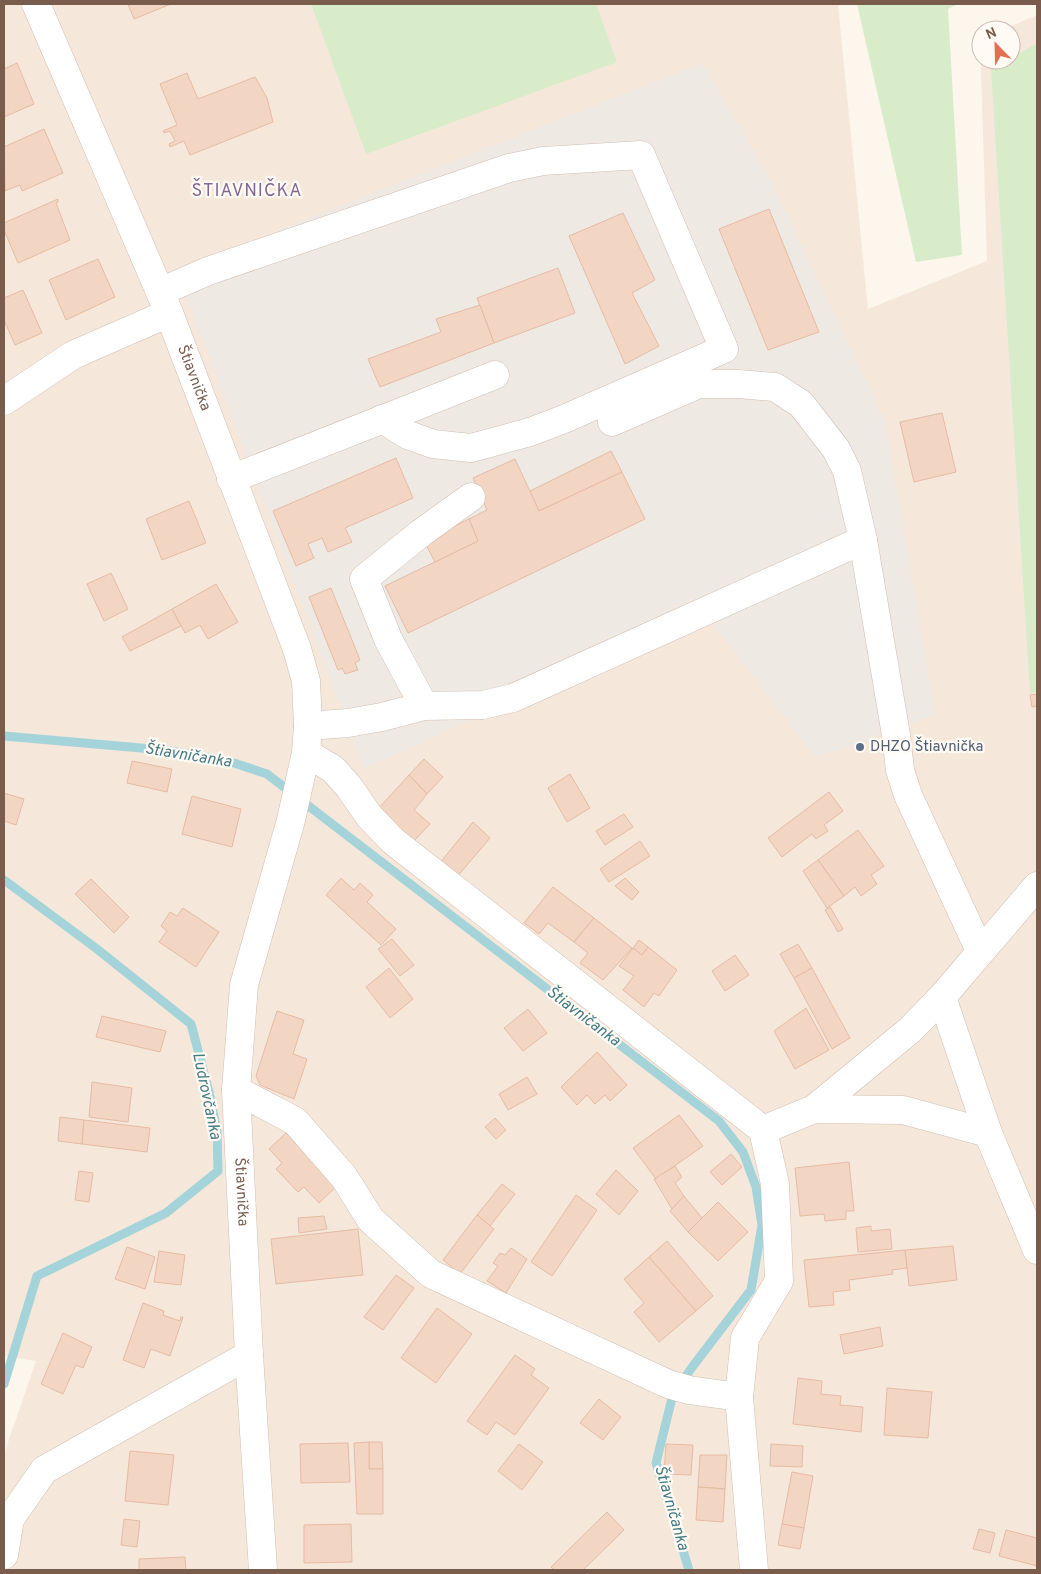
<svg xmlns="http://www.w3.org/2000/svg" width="1041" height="1574" viewBox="0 0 1041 1574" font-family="Overpass,sans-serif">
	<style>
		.residential { fill: #f5e8da }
		.industrial { fill: #efe9e4 }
		.green { fill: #d8ecc9 }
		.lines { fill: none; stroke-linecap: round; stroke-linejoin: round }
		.stream { stroke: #a5d3da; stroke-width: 9 }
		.building { fill: #f3d5c3; stroke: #e6bba3 }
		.minor-casing { stroke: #d1beb0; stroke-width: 29 }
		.minor { stroke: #fff; stroke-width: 28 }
		.service-dot { fill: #5c6f8a; stroke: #fffaf3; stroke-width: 2 }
		.labels { text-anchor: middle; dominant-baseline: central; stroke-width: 4.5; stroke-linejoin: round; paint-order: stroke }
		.street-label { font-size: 15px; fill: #7a5c4d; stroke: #fffaf3 }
		.service-label { font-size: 15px; fill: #4e5e75; stroke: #fffaf3; text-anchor: start }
		.water-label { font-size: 16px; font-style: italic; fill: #437c86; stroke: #fffaf3 }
		.quarter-label { font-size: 18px; letter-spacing: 1px; fill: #846695; stroke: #fffaf3 }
	</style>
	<rect width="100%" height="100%" fill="#fdf6ec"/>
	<polygon class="residential" points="4,4 838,4 868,309 987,261 980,40 981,39 981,60 1011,60 1011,30 1002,30 1037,15 1037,1570 4,1570 4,1466 5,1451 36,1361 4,1356"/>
	<polygon class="industrial" points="702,63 768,175 885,421 935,715 816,758 703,611 364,769 177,270"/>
	<g class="green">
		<polygon points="311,4 596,4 617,62 366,154"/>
		<polygon points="857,4 958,4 948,9 962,255 916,262"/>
		<polygon points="1037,43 1037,691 1030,694 991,70 1011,60 1011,58"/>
	</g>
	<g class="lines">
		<g class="stream">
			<polyline points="4,736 164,750 228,761 267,774 719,1121 743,1152 756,1187 762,1225 751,1290 693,1366 673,1394 656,1463 689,1570"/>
			<polyline points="4,880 97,949 191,1024 209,1092 217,1131 218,1171 166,1213 37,1276 4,1384"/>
		</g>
	</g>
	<g class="building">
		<polygon points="128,4 171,4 134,19"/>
		<polygon points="17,63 34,104 4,117 4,69"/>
		<polygon points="187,73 198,99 255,77 267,98 273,122 190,155 184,141 170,147 169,144 175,141 170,131 164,133 163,131 177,125 160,84"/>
		<polygon points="44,129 63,173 22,191 20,185 5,191 4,147"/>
		<polygon points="58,199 58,202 56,203 70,240 18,263 4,230 4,223"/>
		<polygon points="769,209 819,332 768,350 719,229"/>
		<polygon points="623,213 655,280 632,293 659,346 625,364 569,236"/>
		<polygon points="98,259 115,297 66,320 49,280"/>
		<polygon points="558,268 575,313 494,343 477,298"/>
		<polygon points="23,290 42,333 15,345 4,320 4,298"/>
		<polygon points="480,305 494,343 380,387 368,359 441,332 436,319"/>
		<polygon points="942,413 956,472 914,482 900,422"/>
		<polygon points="611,451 622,472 539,511 530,491"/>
		<polygon points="396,458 413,498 345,528 352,542 328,552 322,538 308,544 314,558 296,566 273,511"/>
		<polygon points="515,459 539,511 622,472 645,519 408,633 385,586 478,541 469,519 487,510 473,478"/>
		<polygon points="189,501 206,543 162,560 146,519"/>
		<polygon points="469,519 478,541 435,562 424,541"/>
		<polygon points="111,573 128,609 104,621 87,584"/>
		<polygon points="216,584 238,622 208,639 200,625 185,633 172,609"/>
		<polygon points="331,588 360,660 355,663 358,670 345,674 342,668 338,670 309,597"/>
		<polygon points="172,609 181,626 130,651 122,637"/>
		<polygon points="1037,694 1037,706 1032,707 1030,695"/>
		<polygon points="424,759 443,777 427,794 409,775"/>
		<polygon points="132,761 172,769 167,792 127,783"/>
		<polygon points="570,774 590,808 567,822 548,788"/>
		<polygon points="409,775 427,794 414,810 430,824 413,842 378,809"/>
		<polygon points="829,792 843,811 824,825 828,831 816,839 812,834 782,857 768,838"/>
		<polygon points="4,793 24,799 16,825 4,821"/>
		<polygon points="192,796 241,809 232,847 182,834"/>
		<polygon points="624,814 633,827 605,845 596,831"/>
		<polygon points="473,822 490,838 456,878 439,864"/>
		<polygon points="858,830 884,866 871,875 877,884 861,896 855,887 844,896 818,860"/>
		<polygon points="640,841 650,856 609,882 600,869"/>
		<polygon points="818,860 844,896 827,908 803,871"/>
		<polygon points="341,878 354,890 360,883 373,895 367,902 396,929 381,945 326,895"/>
		<polygon points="625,878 639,892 632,900 615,886"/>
		<polygon points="91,879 129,917 114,933 75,894"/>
		<polygon points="553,887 594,918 574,942 548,923 539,934 524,923"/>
		<polygon points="830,907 843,929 838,932 825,910"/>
		<polygon points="183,908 219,932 196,967 159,942 167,931 161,926 170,912 177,916"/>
		<polygon points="594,918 632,948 603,980 580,963 588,953 574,942"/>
		<polygon points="392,939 414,965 400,976 378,949"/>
		<polygon points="639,940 648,947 642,955 633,948"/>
		<polygon points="798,944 812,968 794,978 780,954"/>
		<polygon points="648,947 677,970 659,996 654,993 644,1007 623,990 634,976 619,966 633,948 642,955"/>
		<polygon points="735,955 749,975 725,991 712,971"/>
		<polygon points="389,968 413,999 390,1018 366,987"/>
		<polygon points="812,968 850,1038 832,1049 794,978"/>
		<polygon points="806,1008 829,1050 795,1069 774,1031"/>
		<polygon points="528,1009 547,1033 523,1051 504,1028"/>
		<polygon points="277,1011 304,1020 293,1054 307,1059 294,1099 260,1085 256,1076"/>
		<polygon points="102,1016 166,1031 160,1052 96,1037"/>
		<polygon points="597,1052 627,1085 610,1101 605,1095 595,1104 587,1095 577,1105 561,1087"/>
		<polygon points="527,1077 537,1094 508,1110 499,1094"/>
		<polygon points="92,1082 132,1088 128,1122 89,1117"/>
		<polygon points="679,1115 703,1146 656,1179 633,1148"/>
		<polygon points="60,1117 84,1120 82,1144 58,1141"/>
		<polygon points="495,1118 506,1130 496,1139 485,1127"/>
		<polygon points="84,1120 150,1128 147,1152 82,1144"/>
		<polygon points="286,1133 336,1187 319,1203 304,1187 298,1192 276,1169 282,1163 269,1149"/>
		<polygon points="731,1154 742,1167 722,1185 710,1172"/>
		<polygon points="849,1162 854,1211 846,1211 846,1219 825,1221 824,1214 800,1216 795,1168"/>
		<polygon points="675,1166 682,1177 675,1183 684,1196 672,1209 654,1179"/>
		<polygon points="616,1170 638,1191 619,1215 596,1194"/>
		<polygon points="79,1171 93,1173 89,1202 75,1200"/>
		<polygon points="502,1184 515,1194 490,1226 477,1215"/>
		<polygon points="576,1195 597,1210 552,1276 531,1262"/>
		<polygon points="684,1196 702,1218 688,1232 670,1211"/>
		<polygon points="718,1202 748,1232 718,1261 688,1232"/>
		<polygon points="477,1215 494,1229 460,1274 443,1260"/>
		<polygon points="324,1216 327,1229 299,1233 298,1218"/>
		<polygon points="871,1226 871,1231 890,1229 892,1249 858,1252 856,1228"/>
		<polygon points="358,1229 363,1275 276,1284 271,1239"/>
		<polygon points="667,1241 713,1296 696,1311 649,1257"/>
		<polygon points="953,1246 957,1280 909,1286 905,1250"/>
		<polygon points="127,1247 155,1257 145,1289 115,1279"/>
		<polygon points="511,1248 527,1259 506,1293 487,1281 498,1266 493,1263 500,1253 505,1255"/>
		<polygon points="905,1250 907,1268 892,1270 893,1274 849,1280 850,1290 833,1292 834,1305 809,1307 804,1260"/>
		<polygon points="159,1251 185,1255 181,1285 154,1282"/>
		<polygon points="649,1257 696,1311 659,1342 634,1312 644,1303 624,1279"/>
		<polygon points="396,1275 414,1288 383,1330 364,1317"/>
		<polygon points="143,1303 164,1311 163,1315 180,1321 181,1317 183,1317 170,1356 151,1349 144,1368 123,1360"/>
		<polygon points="437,1308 472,1334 436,1383 401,1358"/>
		<polygon points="880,1327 883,1346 844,1354 840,1335"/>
		<polygon points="63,1333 92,1347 83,1368 76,1365 63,1394 41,1384"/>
		<polygon points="515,1355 535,1369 531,1375 549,1388 515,1435 496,1422 487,1435 467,1421"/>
		<polygon points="798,1378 822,1381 821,1394 841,1396 840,1405 863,1407 861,1432 793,1424"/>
		<polygon points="887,1388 932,1392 928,1438 884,1435"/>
		<polygon points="599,1399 621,1417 603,1440 580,1423"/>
		<polygon points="369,1442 382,1442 383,1469 369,1469"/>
		<polygon points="369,1442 369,1469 383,1469 383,1514 357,1514 354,1443"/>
		<polygon points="348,1443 350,1482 301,1483 300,1444"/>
		<polygon points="519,1444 543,1462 522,1490 498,1471"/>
		<polygon points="666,1444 693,1445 691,1475 664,1474"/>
		<polygon points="771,1444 803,1446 802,1467 770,1466"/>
		<polygon points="130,1451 174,1455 168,1505 125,1501"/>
		<polygon points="700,1455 727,1455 725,1489 698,1487"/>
		<polygon points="792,1472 813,1476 804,1528 782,1524"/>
		<polygon points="698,1487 725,1489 723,1522 696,1520"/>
		<polygon points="607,1512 624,1530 583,1570 554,1570 551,1567"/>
		<polygon points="124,1519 140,1521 137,1547 121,1545"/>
		<polygon points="351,1524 352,1562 304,1563 304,1525"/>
		<polygon points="782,1524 804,1528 800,1549 778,1545"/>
		<polygon points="979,1529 995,1533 990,1553 973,1549"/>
		<polygon points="1006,1530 1037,1538 1037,1566 999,1556"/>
		<polygon points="185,1557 186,1570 139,1570 139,1559"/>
	</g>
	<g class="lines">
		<g class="minor-casing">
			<g id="minor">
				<path id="s1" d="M36 4 169 313 297 649 306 681 308 726 306 753 291 820 244 985 236 1090 249 1355 263 1570"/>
				<polyline points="160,292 208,271 509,168 543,161 641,155 724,349 564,419 530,432 471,448 433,444 408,435 382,419"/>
				<polyline points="4,401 73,355 169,313"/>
				<polyline points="612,422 699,384 738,384 775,387 801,404 836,449 847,471 863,540"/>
				<polyline points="231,479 495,375"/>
				<polyline points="424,706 388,639 364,579 421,533 471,497"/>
				<polyline points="308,726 348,723 382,717 424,706 483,705 513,698 863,540 896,735 900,770 908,795 980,951"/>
				<polyline points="306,753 333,769 349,787 369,816 393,841 763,1130 775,1184 779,1281 745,1338 739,1397 754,1570"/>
				<polyline points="942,997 988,1133"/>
				<polyline points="236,1090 295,1121 344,1177 371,1220 431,1274 668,1384 689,1390 739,1397"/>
				<polyline points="814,1109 910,1030 942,997 1037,886"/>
				<polyline points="763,1130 814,1109 903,1110 988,1133 1037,1250"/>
				<polyline points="4,1555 10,1519 44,1470 249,1355"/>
			</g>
		</g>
		<use href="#minor" class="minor"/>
	</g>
	<circle class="service-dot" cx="860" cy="747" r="5"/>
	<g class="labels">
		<g class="street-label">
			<text stroke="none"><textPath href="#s1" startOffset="406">Štiavnička</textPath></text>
			<text stroke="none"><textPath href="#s1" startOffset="1249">Štiavnička</textPath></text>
		</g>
		<g class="service-label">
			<text x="870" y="747">DHZO Štiavnička</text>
		</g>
		<g class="water-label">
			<text transform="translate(188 756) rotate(9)">Štiavničanka</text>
			<text transform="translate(583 1017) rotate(37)">Štiavničanka</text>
			<text transform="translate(206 1096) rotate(78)">Ludrovčanka</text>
			<text transform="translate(671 1508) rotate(74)">Štiavničanka</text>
		</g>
		<g class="quarter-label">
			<text x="247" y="191">ŠTIAVNIČKA</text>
		</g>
	</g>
	<rect width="1041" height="1574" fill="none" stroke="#7a5c4d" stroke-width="10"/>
	<g transform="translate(996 45) rotate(337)"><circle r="24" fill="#fffaf3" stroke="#cabbb1"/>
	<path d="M0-4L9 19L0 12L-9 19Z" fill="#e76f51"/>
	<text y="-8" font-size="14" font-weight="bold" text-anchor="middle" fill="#7a5c4d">N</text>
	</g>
</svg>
